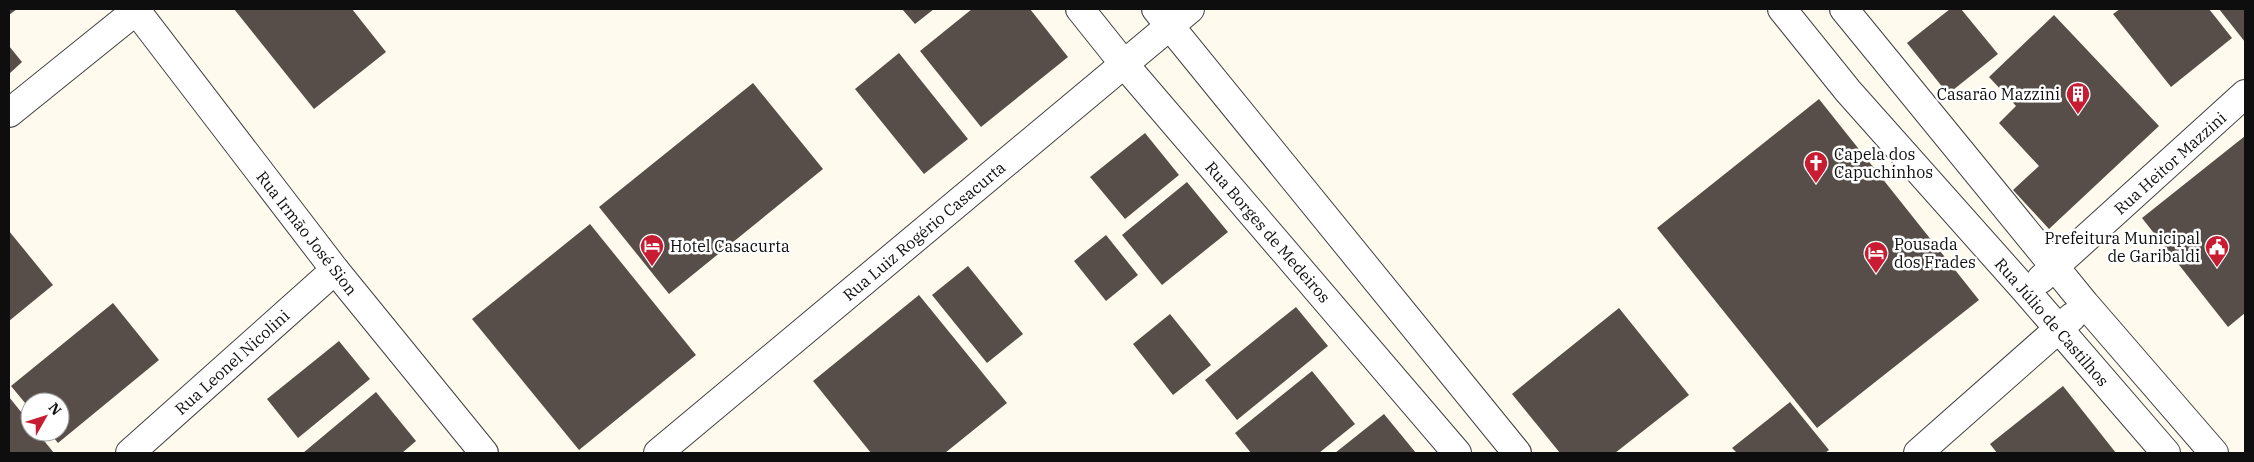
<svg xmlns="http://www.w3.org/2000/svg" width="2254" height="462" viewBox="0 0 2254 462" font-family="'IBM Plex Serif',serif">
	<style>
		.building { fill: #574e49 }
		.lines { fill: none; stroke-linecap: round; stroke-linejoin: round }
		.minor-casing { stroke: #414141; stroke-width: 30 }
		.minor { stroke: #fff; stroke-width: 28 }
		.labels { text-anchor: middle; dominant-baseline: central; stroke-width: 5; stroke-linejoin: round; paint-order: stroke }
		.poi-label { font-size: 16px; fill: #0e0e0e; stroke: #fff; text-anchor: start }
		.street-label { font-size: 16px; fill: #0e0e0e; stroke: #fff }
	</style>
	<rect width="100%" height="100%" fill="#fffaee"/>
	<g class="building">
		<polygon points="9,9 17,9 9,15"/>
		<polygon points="234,9 352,9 386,52 314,109"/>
		<polygon points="902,9 934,9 915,24"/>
		<polygon points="972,9 1030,9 1068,57 981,127 920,51"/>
		<polygon points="1950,9 1961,9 1998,54 1948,94 1907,43"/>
		<polygon points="2120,9 2209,9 2232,38 2171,87 2113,14"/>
		<polygon points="2219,9 2245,9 2245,42"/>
		<polygon points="2054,15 2159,126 2049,229 2013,190 2039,166 1999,123 2016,106 1989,77"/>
		<polygon points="9,46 22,62 9,74"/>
		<polygon points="899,53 968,139 924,174 855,89"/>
		<polygon points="753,83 823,169 669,294 599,207"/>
		<polygon points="1819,99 1979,300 1817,428 1657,228"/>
		<polygon points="1145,133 1179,175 1125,219 1090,177"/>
		<polygon points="2245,136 2245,313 2228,327 2142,218"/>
		<polygon points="1187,182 1228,232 1162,285 1122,235"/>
		<polygon points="590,224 696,355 579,450 472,319"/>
		<polygon points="9,231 53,285 9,321"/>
		<polygon points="1106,235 1138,275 1106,301 1074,261"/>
		<polygon points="968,266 1023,334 987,363 932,295"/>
		<polygon points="919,295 1007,403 945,453 871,453 813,381"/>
		<polygon points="113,303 159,360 58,443 49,432 60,432 60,402 30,402 30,409 11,386"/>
		<polygon points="1296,307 1328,346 1237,420 1205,380"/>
		<polygon points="1619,308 1689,395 1615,453 1560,453 1512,394"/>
		<polygon points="1170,314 1211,365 1173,395 1133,344"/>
		<polygon points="339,341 370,379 298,438 267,399"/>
		<polygon points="1312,371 1355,424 1319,453 1251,453 1235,433"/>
		<polygon points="2063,386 2116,453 1997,453 1990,444"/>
		<polygon points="376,392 416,441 402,453 303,453"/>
		<polygon points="9,397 30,423 30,432 37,432 54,453 9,453"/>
		<polygon points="1790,402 1829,450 1825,453 1737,453 1732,448"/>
		<polygon points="1384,414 1416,453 1335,453"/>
	</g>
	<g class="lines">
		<g class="minor-casing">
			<g id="minor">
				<polyline points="135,9 335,270 484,453"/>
				<polyline points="1080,9 1124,64 1457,453"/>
				<polyline points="1156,9 1517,453"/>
				<polyline points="1782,9 1848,91 2026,291 2166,453"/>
				<polyline points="1844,9 2085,304 2214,453"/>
				<polyline points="9,113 138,9"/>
				<polyline points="2041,279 2245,94"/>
				<polyline points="130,453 335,270"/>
				<polyline points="658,453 1190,9"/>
				<polyline points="1918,453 2072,317"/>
			</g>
		</g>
		<use href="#minor" class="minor"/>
	</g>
	<defs>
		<g id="building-pin" transform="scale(1.25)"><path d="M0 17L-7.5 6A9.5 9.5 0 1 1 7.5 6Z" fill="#c71c31" stroke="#fff"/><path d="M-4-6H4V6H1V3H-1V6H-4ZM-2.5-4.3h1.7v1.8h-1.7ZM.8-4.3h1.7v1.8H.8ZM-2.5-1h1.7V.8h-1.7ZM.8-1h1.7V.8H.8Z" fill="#fff"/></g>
		<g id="church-pin" transform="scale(1.25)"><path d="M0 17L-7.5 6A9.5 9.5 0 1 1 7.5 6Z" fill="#c71c31" stroke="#fff"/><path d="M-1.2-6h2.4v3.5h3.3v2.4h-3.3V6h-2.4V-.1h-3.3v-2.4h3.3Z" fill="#fff"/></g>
		<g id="hotel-pin" transform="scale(1.25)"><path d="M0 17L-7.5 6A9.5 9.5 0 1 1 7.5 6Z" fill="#c71c31" stroke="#fff"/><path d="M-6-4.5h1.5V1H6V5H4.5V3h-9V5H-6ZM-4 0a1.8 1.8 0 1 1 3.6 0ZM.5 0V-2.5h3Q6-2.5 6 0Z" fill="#fff"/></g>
		<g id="civic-pin" transform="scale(1.25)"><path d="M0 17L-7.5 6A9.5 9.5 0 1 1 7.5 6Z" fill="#c71c31" stroke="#fff"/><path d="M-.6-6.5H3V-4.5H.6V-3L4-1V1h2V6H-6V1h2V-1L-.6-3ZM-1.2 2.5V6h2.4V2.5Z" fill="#fff"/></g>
	</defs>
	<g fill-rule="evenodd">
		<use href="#building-pin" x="2078" y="94"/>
		<use href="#church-pin" x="1816" y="163"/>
		<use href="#hotel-pin" x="652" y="246"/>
		<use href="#civic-pin" x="2217" y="247"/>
		<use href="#hotel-pin" x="1876" y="253"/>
	</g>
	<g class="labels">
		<g class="poi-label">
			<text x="2060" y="94" text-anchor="end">Casarão Mazzini</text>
			<text x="1834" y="154">Capela dos<tspan x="1834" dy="18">Capuchinhos</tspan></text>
			<text x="2200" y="238" text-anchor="end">Prefeitura Municipal<tspan x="2200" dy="18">de Garibaldi</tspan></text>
			<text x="1894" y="244">Pousada<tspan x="1894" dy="18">dos Frades</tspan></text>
			<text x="670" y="246">Hotel Casacurta</text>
		</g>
		<g class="street-label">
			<text transform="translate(2170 163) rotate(-42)">Rua Heitor Mazzini</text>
			<text transform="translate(924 231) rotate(-40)">Rua Luiz Rogério Casacurta</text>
			<text transform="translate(1268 232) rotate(49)">Rua Borges de Medeiros</text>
			<text transform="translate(307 233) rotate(52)">Rua Irmão José Sion</text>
			<text transform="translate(2052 322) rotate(49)">Rua Júlio de Castilhos</text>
			<text transform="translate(232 362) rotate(-42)">Rua Leonel Nicolini</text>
		</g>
	</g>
	<rect width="2254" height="462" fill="none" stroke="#0e0e0e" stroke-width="20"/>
	<g transform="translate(45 417) rotate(51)"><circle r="24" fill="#ffffff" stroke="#9f9f9f"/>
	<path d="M0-4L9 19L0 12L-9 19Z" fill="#c71c31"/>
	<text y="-8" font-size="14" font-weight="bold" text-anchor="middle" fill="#0e0e0e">N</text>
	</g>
</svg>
